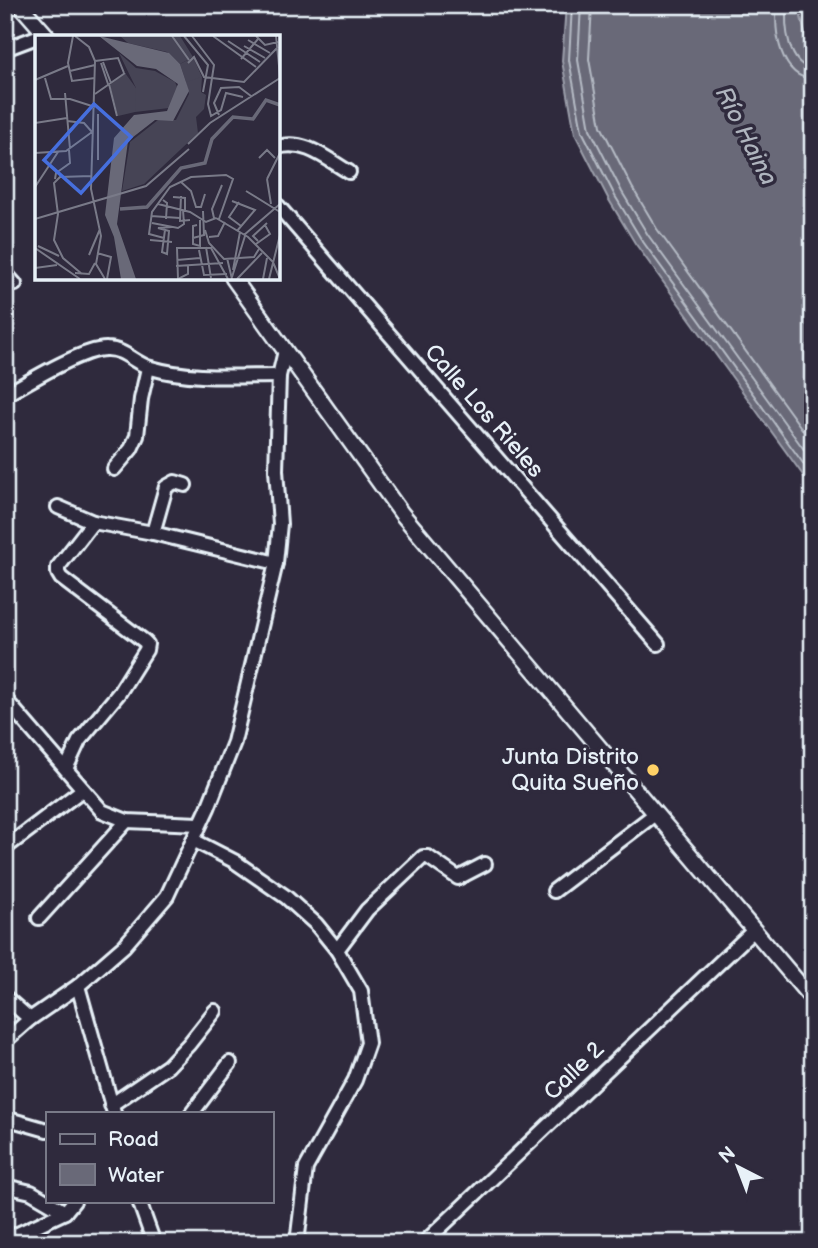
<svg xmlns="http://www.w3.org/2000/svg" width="818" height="1248" viewBox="0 0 818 1248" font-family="'Balsamiq Sans',sans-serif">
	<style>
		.water { fill: #696978; stroke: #9c9fab; stroke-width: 2 }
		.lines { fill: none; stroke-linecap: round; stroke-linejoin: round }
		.shore { stroke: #b5bbc5; stroke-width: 2 }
		.minor-casing { stroke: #e8f1f8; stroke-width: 18 }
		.tertiary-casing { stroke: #e8f1f8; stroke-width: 19 }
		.minor { stroke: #2f2a3d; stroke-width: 12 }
		.tertiary { stroke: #2f2a3d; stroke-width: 14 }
		.poi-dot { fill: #ffd166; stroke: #2f2a3d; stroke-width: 2.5 }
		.labels { text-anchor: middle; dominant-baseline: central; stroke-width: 7; stroke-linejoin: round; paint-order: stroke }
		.street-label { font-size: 23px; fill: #e8f1f8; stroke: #2f2a3d }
		.poi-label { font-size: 23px; fill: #e8f1f8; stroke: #2f2a3d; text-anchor: end }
		.water-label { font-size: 24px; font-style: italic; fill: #afb4be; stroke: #2f2a3d }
		.inset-river { fill: none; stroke: #696978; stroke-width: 3.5 }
		.inset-road { fill: none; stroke: #797a88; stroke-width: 2 }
		.view { fill: #466fde; fill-opacity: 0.15; stroke: #466fde; stroke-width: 3.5 }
		.inset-edge { fill: none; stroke: #e8f1f8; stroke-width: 3.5 }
	</style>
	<rect width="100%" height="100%" fill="#2f2a3d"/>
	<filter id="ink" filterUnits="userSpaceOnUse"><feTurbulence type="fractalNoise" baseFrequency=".0143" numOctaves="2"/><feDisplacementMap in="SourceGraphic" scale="14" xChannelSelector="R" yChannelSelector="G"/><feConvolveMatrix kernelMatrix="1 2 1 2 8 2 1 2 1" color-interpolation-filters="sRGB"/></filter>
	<g filter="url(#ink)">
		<polygon class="water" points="566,5 803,5 801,17 813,67 813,489 635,243 609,200 575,134 562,61"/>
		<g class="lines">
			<g class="shore">
				<polyline points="572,5 569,60 582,131 615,196 641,239 813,477"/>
				<polyline points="581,5 578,60 590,129 622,192 648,235 813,462"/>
				<polyline points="592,5 589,59 601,126 632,187 657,229 813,444"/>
				<path d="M777 5C773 31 781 78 813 79"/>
				<path d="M787 5C784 25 788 67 813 68"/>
			</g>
			<g class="minor-casing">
				<g id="minor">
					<polyline points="5,49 37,37"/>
					<path d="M278 147C304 139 327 159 349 172"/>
					<polyline points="278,206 658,644"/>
					<polyline points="5,273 15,284"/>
					<path d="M5 395C28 382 83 348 107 349 125 349 135 364 151 368 192 380 236 376 279 376"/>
					<polyline points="114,469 131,449 137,436 141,399 148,368"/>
					<polyline points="58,507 93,522 153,533 276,563"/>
					<polyline points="153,533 166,487 175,482 185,485"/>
					<polyline points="5,699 102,811 127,821 199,824"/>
					<polyline points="66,769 79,741 119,693 146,650 147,644 144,641 61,578 58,573 58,567 93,522"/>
					<polyline points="193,840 234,861 286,897 316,924 337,950 361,991 368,1043 355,1080 306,1168 297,1243"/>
					<polyline points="5,848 82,790"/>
					<polyline points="554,891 655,814"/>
					<polyline points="39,918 127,821"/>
					<polyline points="337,950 367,910 423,857 428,857 458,878 485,864"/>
					<polyline points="78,986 114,1113"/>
					<polyline points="5,997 30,1019"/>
					<polyline points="5,1041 30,1019 78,986 124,946 167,896 208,808 234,742 276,563 280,524 276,470 279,376 285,351"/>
					<polyline points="111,1105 168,1066 189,1044 215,1011"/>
					<polyline points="192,1113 230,1063"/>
					<polyline points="5,1118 47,1130"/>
					<polyline points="5,1186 31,1192 65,1212"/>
					<polyline points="139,1201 154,1243"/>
					<polyline points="5,1240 65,1212 74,1201"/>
					<polyline points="424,1243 753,931"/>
				</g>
			</g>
			<g class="tertiary-casing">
				<g id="tertiary">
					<polyline points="20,5 48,37"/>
					<polyline points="233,278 402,514 813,1000"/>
				</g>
			</g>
			<use href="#minor" class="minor"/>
			<use href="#tertiary" class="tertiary"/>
		</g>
	</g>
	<circle class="poi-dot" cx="653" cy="770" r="7"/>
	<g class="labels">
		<g class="street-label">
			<text transform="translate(484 411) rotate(49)">Calle Los Rieles</text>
			<text transform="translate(574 1071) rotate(-44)">Calle 2</text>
		</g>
		<g class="poi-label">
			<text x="639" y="757">Junta Distrito<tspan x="639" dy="26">Quita Sueño</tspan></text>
		</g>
		<g class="water-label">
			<text transform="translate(746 136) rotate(63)">Río Haina</text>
		</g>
	</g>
	<g transform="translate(35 35)">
		<rect width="245" height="245" fill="#2f2a3d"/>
		<path d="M158 22 167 42 163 55 154 56 145 29ZM90 38 101 53 103 69 100 77 83 81 75 50Z" fill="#464455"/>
		<path d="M85 1H145L158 22 145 29 132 17 93 8ZM84 18 101 33 120 36 140 47 143 54 134 73 100 77 101 53ZM167 42 166 57 171 60 169 74 161 82 163 98 109 149 87 156 95 107 123 85H141L154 59 151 47Z" fill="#464455"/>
		<path d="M64 1 134 18 145 29 154 56 138 86 120 85 93 106 82 189 101 244H86L79 202 70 180 79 103 99 80 132 76 143 49 121 34 102 31Z" fill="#696978"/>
		<path class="inset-river" d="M85 174 112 172 146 133 170 128 177 104 198 82 218 84 231 65 245 70"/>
		<path class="inset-road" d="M38 1 33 28 37 46 60 43M40 1 54 12 60 26 56 154 66 201 61 229 70 244M137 1 154 25M149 1 173 30 168 57M157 1 179 30 173 69 176 81 186 75 191 58 208 62M178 1 221 32M221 1 230 10 243 7M241 1 245 41M213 5 235 18M193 6 225 27M209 11 230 23M206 24 223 4M60 26 83 23 89 38M68 27 76 48M66 28 73 49M153 28 159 22 169 42 209 47 243 12M35 36 60 30M10 43 16 64H35L60 72M0 45 33 31M74 49 82 81M30 58 35 114M60 59 90 38M184 80 179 68 186 53 204 52 216 61M32 86 49 88 57 97M0 88 32 83M153 109 175 88 245 43M0 118 31 116 57 97M224 123 232 115 240 123M63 125V79M20 144 21 138 35 128 34 115M232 144 245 118M232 144 236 169M146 147 156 156 161 172H166L170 159M0 152 23 117M211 156 245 177M146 161 145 186 155 185M138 162 150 163V175M128 165 132 168 131 184M197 166 220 175 202 196M204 167 194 182 206 191M123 169 155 177 171 187 181 183M116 181 145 183M179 183 177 174 187 150M181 183 213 202 238 227 245 244M0 184 111 151 154 114M117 188 143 193 149 189 148 175M162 190 158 191V209L165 211V185M130 195 127 217 132 219 134 196 123 193 137 192M170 195 174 208 189 224 219 222 224 214M209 200 245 169M174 202 183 201 190 187M129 203 114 199 117 177 135 152 156 142 191 140 198 144 184 184M158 203 169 200 168 176M115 205 137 207M223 206 218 201 232 188M221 209 235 199 230 190M3 211 24 221M171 212 176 243M0 213 45 244M164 215 169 240 192 239M62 218 76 222 72 244M54 220 65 194M192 223 197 244M142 225 165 223M141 231 188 228M153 231V239L143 244 142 213H176L193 244M0 233 22 230M198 235 205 197M40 238 54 239 60 228M47 239 28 223 19 205 23 179 19 148 25 142 56 141M197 242 210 201M202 244 227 218M228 244 232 223M234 244 245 200"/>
		<path class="view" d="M59 69 96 102 46 158 9 125Z"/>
		<rect width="245" height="245" class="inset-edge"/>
	</g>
	<rect width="818" height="1248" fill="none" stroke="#2f2a3d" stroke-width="28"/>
	<rect x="14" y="14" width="790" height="1220" fill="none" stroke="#e8f1f8" stroke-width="2.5" filter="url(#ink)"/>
	<rect x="46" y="1112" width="228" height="91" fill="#2f2a3d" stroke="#797a88" stroke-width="2"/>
	<rect x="60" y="1134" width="35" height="10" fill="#2f2a3d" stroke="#797a88" stroke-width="2"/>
	<text x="108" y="1146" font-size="21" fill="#e8f1f8">Road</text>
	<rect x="60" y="1164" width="35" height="21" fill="#696978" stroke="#797a88" stroke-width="2"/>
	<text x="108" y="1182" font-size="21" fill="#e8f1f8">Water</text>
	<g transform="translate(738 1167) rotate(318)" stroke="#2f2a3d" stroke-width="5" paint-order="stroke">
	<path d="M0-5L12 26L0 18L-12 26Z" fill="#e8f1f8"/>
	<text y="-10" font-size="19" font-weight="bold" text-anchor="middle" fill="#e8f1f8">N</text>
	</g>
</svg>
